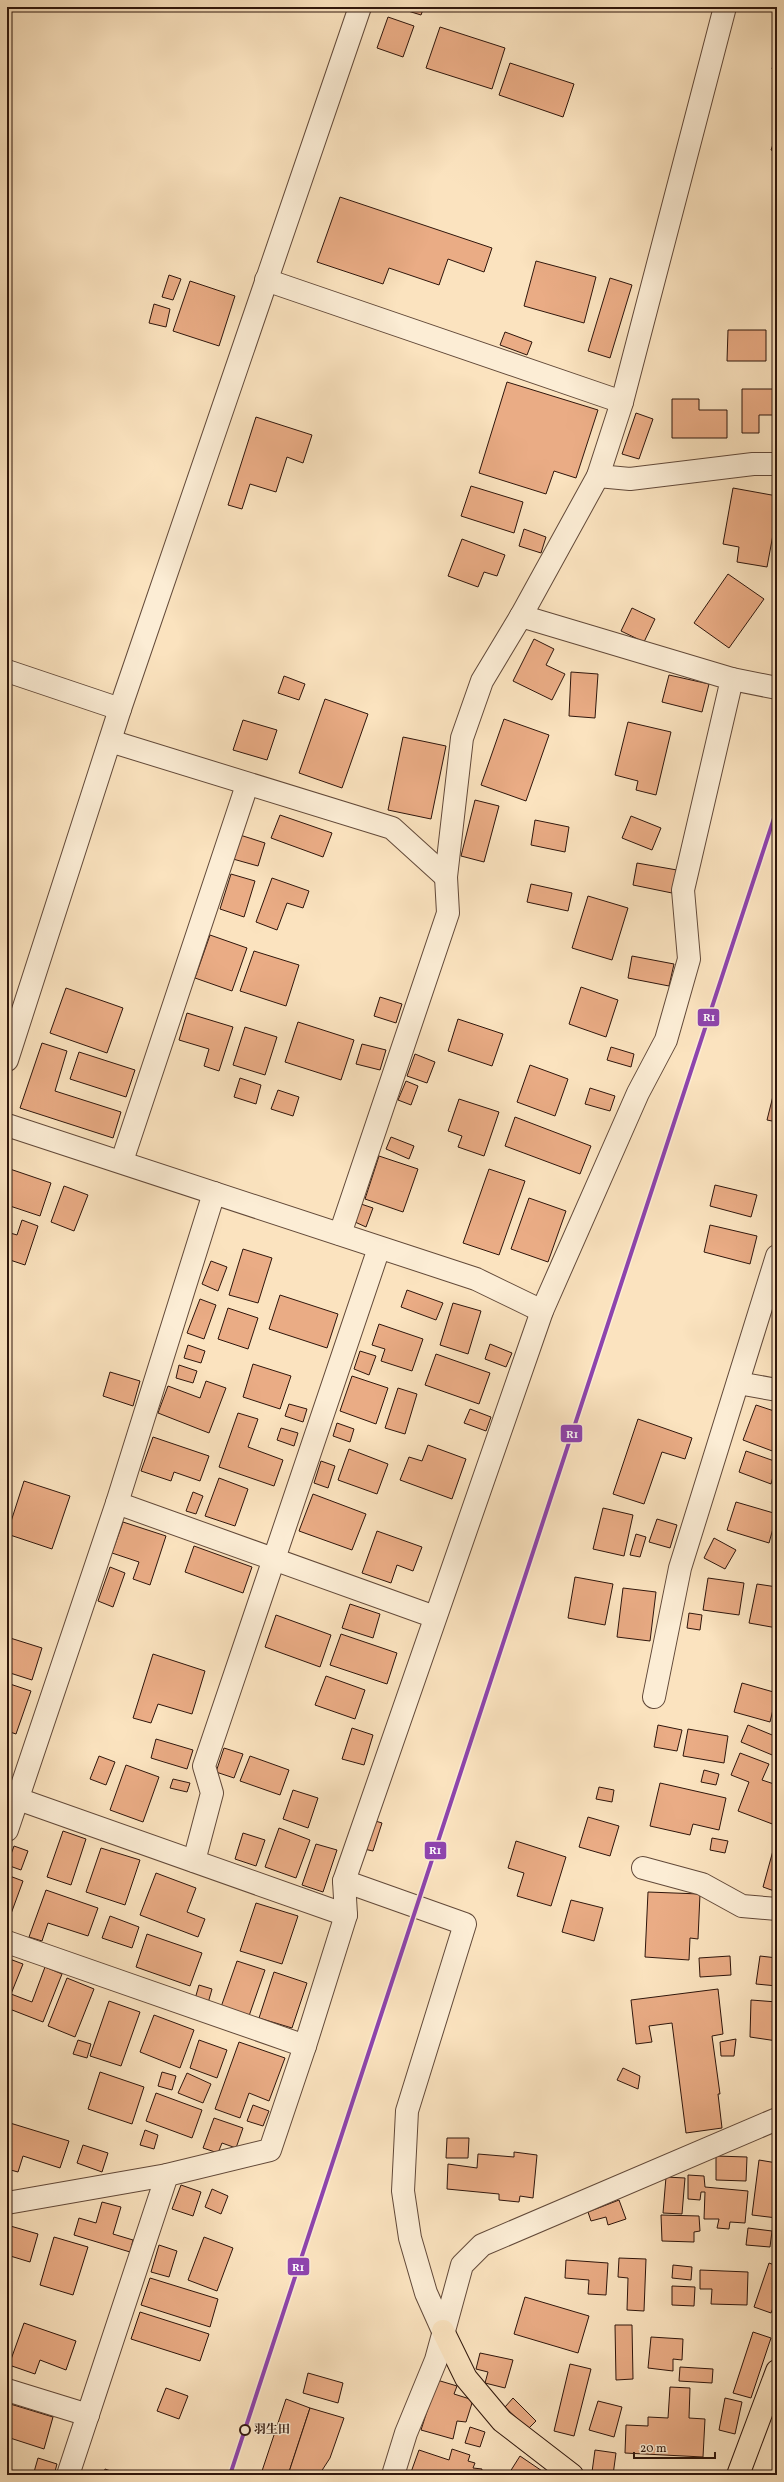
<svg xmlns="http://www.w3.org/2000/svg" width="784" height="2482" viewBox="0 0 784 2482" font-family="Vollkorn,'Noto Serif JP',serif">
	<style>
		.building { fill: #eaac85; stroke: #2f160c }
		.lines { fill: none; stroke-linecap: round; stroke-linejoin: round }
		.minor-casing { stroke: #624939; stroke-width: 24 }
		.major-casing { stroke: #2f160c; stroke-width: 24 }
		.highway-casing { stroke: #2f160c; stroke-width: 24 }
		.minor { stroke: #fcedd5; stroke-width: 22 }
		.major { stroke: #fbe3bf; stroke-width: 22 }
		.highway { stroke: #fbe3bf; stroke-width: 22 }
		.rail-1-casing { stroke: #fcedd5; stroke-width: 7 }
		.rail-1 { stroke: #8e44ad; stroke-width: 4 }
		.stop-dot { fill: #fcedd5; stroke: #2f160c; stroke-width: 2 }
		.labels { text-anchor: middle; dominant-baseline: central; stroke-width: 3; stroke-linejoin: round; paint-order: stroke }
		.stop-label { font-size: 12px; font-weight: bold; fill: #2f160c; stroke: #fcedd5; text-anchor: start }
		.line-badge { stroke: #fcedd5; stroke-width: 1.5 }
		.badge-label { font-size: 11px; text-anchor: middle; font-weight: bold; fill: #fff }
	</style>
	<rect width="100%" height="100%" fill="#fbe3bf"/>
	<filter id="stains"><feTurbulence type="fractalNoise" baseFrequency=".005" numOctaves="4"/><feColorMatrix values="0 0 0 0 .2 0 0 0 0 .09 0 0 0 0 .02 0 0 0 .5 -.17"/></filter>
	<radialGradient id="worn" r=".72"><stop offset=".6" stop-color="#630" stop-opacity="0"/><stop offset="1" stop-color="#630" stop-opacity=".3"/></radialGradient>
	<g class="building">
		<polygon points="395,7 424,7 421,15"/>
		<polygon points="388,17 414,26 403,57 377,48"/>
		<polygon points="440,27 505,48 492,89 426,68"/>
		<polygon points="777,51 777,70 772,69"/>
		<polygon points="510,63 574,84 563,117 499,95"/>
		<polygon points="777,133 777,152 771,150"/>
		<polygon points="340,197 492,248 484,272 448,259 439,285 389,268 383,284 317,262"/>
		<polygon points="536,261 596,277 584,323 524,306"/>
		<polygon points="169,275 181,279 173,300 162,297"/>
		<polygon points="610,278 632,285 610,358 588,351"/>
		<polygon points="190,281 235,296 219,346 173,331"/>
		<polygon points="154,304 170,309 166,327 149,323"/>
		<polygon points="728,330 766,330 766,361 727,361"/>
		<polygon points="505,332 532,342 527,355 500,345"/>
		<polygon points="507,382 598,410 576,478 554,471 546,494 479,473"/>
		<polygon points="742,389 777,389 777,415 759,415 759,433 742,433"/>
		<polygon points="672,399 699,399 699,410 727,410 727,438 672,438"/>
		<polygon points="636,413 653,419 639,459 622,454"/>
		<polygon points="256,417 312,435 303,463 287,457 276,492 250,484 242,509 228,505"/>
		<polygon points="471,486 523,502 514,533 461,516"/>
		<polygon points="733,488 777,496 777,513 767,567 737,562 739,547 723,544"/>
		<polygon points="524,529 546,537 541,553 519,546"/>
		<polygon points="462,539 505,555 497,576 484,572 478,587 448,576"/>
		<polygon points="728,574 764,599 729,648 694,623"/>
		<polygon points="632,608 655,619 644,642 621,631"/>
		<polygon points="534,639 554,649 546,665 565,674 552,700 513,681"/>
		<polygon points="571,672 598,674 595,718 569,716"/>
		<polygon points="669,675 709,684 702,712 662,702"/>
		<polygon points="284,676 305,684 299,700 278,693"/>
		<polygon points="325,699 368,714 342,788 299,773"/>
		<polygon points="504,719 549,735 526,801 481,785"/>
		<polygon points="243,720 277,730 267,760 233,750"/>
		<polygon points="628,722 671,732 656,795 636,790 638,781 615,775"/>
		<polygon points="403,737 446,746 431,819 388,810"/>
		<polygon points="475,800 499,806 484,862 461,856"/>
		<polygon points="280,815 332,833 323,857 271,838"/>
		<polygon points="631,816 661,828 652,850 622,838"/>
		<polygon points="535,820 569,827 565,852 531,845"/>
		<polygon points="240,835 265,843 258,866 233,859"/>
		<polygon points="637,863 677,870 672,893 633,885"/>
		<polygon points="231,874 255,881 244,917 220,909"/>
		<polygon points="272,878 309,891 303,908 287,903 277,930 256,922"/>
		<polygon points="531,884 572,893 568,911 527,902"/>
		<polygon points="588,896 628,908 612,960 572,948"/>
		<polygon points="210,935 247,948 232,991 195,978"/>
		<polygon points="254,951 299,965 286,1006 240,991"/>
		<polygon points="632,956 674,964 669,986 628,978"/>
		<polygon points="581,987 618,1000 606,1037 569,1024"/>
		<polygon points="66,988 123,1008 107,1053 50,1033"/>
		<polygon points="380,997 402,1004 396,1023 374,1016"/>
		<polygon points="187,1013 233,1027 219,1071 204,1066 209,1049 179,1040"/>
		<polygon points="458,1019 503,1034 492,1066 448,1051"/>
		<polygon points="298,1022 354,1040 341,1080 285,1062"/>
		<polygon points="245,1027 277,1037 265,1075 233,1065"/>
		<polygon points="42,1043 67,1051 55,1091 121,1112 113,1138 20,1108"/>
		<polygon points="362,1044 386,1050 380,1070 356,1064"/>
		<polygon points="611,1047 634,1054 631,1067 607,1060"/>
		<polygon points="79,1052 135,1070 126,1097 70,1079"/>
		<polygon points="415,1054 435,1062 427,1083 407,1076"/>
		<polygon points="530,1065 568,1079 555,1116 517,1102"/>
		<polygon points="240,1078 261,1085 256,1104 234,1097"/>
		<polygon points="406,1081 418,1086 411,1105 398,1100"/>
		<polygon points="590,1088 615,1096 610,1111 585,1104"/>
		<polygon points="775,1088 777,1088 777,1122 767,1120"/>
		<polygon points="278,1090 299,1097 293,1116 271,1109"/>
		<polygon points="459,1099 499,1112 484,1156 458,1147 462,1136 448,1131"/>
		<polygon points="515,1117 591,1146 580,1174 505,1146"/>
		<polygon points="391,1137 414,1146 409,1159 386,1149"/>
		<polygon points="379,1156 418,1169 403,1212 365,1199"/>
		<polygon points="7,1168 51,1183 40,1216 7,1205"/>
		<polygon points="489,1169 525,1181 499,1255 463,1243"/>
		<polygon points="715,1185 757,1195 751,1217 710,1206"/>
		<polygon points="64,1186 88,1195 74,1231 51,1222"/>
		<polygon points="529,1198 566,1211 548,1262 511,1249"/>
		<polygon points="361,1204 373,1208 366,1227 355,1222"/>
		<polygon points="22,1220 38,1226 25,1265 7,1259 7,1232 17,1235"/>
		<polygon points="710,1225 757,1236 750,1264 704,1252"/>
		<polygon points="243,1249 272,1258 258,1303 229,1295"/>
		<polygon points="211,1261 227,1267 218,1291 202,1284"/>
		<polygon points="407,1290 443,1303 436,1320 401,1307"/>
		<polygon points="280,1295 338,1314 327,1348 269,1329"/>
		<polygon points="200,1299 216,1305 204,1339 187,1333"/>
		<polygon points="453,1303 481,1311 468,1354 440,1345"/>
		<polygon points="228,1308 258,1318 248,1349 218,1339"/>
		<polygon points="379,1324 423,1339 412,1371 381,1361 385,1349 372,1345"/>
		<polygon points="490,1344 512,1353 506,1367 485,1359"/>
		<polygon points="188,1345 205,1351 201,1363 184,1358"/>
		<polygon points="360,1351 376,1356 369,1375 354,1369"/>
		<polygon points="436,1354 490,1373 479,1404 425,1385"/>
		<polygon points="253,1364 291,1376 280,1409 243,1397"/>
		<polygon points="179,1365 197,1371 193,1383 176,1378"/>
		<polygon points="110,1372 140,1381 133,1406 103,1396"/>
		<polygon points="352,1376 388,1388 376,1424 340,1411"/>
		<polygon points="206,1381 226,1388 209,1433 158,1413 168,1386 200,1398"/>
		<polygon points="398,1388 417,1394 405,1434 385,1428"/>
		<polygon points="289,1404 307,1409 303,1422 285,1416"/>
		<polygon points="756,1405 777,1412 775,1452 743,1440"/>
		<polygon points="470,1409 491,1417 486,1431 464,1423"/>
		<polygon points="238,1413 258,1419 248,1447 283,1460 274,1486 219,1467"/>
		<polygon points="638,1419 692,1438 685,1459 662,1452 644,1504 613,1494"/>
		<polygon points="337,1423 354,1429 350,1442 333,1436"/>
		<polygon points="281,1428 298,1433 294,1446 277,1440"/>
		<polygon points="153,1437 209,1456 200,1481 174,1472 171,1481 141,1471"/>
		<polygon points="428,1445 466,1459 452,1499 400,1480 409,1457 422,1461"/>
		<polygon points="349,1449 388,1464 377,1494 338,1480"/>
		<polygon points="746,1451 777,1462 771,1484 739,1472"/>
		<polygon points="321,1461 335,1466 328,1488 314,1483"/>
		<polygon points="219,1478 248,1489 235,1526 205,1516"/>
		<polygon points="24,1481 70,1496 52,1549 7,1534"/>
		<polygon points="193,1492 203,1496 196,1514 186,1511"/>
		<polygon points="313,1494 366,1514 352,1550 299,1531"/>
		<polygon points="736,1502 777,1514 769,1543 727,1530"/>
		<polygon points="603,1508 633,1515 624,1556 593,1549"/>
		<polygon points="657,1519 677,1525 670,1548 649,1542"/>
		<polygon points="123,1522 166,1536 150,1585 133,1579 139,1562 112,1553"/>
		<polygon points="377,1531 422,1547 413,1571 397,1565 391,1583 362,1573"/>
		<polygon points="636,1534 646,1537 640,1557 630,1555"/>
		<polygon points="714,1538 736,1550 725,1569 704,1558"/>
		<polygon points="194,1546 252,1567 243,1593 185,1572"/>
		<polygon points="110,1567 125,1573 113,1607 98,1601"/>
		<polygon points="575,1577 613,1584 605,1625 568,1618"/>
		<polygon points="708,1578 744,1583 739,1615 703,1610"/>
		<polygon points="757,1584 777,1587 777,1628 749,1623"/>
		<polygon points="623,1588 656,1592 650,1641 617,1637"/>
		<polygon points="350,1604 380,1614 373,1638 342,1628"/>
		<polygon points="689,1613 702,1615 700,1630 687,1628"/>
		<polygon points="276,1615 331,1635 320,1667 265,1647"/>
		<polygon points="341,1634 397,1653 387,1684 330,1665"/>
		<polygon points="7,1637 42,1648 32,1680 7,1672"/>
		<polygon points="153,1654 205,1671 192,1714 158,1704 151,1723 133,1718"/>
		<polygon points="326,1676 365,1690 355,1719 315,1705"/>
		<polygon points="7,1683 31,1691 16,1734 7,1731"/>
		<polygon points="742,1683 777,1693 770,1722 734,1712"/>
		<polygon points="658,1725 682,1730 677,1751 654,1747"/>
		<polygon points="748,1725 777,1737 777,1757 741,1742"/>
		<polygon points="352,1728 373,1735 364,1765 342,1759"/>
		<polygon points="688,1729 728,1736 724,1763 683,1756"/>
		<polygon points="156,1739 193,1750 187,1769 151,1758"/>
		<polygon points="224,1748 243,1754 234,1778 216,1772"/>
		<polygon points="740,1753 769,1764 762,1780 777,1785 777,1819 775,1825 738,1811 749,1782 731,1775"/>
		<polygon points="99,1756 115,1762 106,1785 90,1779"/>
		<polygon points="250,1756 289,1770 280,1795 240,1781"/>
		<polygon points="126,1765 159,1777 143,1822 110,1810"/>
		<polygon points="704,1770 719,1774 716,1785 701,1782"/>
		<polygon points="173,1779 190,1783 187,1792 170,1788"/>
		<polygon points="660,1783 726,1798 719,1830 693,1824 690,1835 650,1826"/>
		<polygon points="599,1787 614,1790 612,1802 596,1799"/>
		<polygon points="293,1790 318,1798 308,1828 283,1819"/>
		<polygon points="588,1817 619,1826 610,1856 579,1847"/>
		<polygon points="372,1820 382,1823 373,1851 364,1849"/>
		<polygon points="279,1828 310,1840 296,1878 265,1867"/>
		<polygon points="63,1831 86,1839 71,1885 47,1877"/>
		<polygon points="243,1833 265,1840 256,1866 235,1859"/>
		<polygon points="712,1838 728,1841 725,1853 710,1850"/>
		<polygon points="516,1841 566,1857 551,1906 517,1896 524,1873 508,1868"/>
		<polygon points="316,1844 337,1850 323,1892 302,1885"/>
		<polygon points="14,1846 28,1851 21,1870 7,1865"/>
		<polygon points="774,1847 777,1848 777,1892 763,1887"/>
		<polygon points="101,1848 140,1860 125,1905 86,1892"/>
		<polygon points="156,1873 196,1888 187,1912 205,1919 198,1937 140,1915"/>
		<polygon points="7,1875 23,1881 8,1922 7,1922"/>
		<polygon points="46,1890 98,1908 88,1936 48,1923 42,1941 29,1937"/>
		<polygon points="648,1892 700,1894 698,1939 690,1938 689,1960 645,1957"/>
		<polygon points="571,1900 603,1908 594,1941 562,1932"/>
		<polygon points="256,1903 298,1916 282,1964 240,1951"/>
		<polygon points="110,1916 139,1927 132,1948 102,1938"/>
		<polygon points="147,1934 202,1953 190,1986 136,1967"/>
		<polygon points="730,1956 731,1975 700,1977 699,1958"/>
		<polygon points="760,1956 777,1958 777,1986 756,1984"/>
		<polygon points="7,1958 23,1964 11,1994 32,2002 45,1967 62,1974 43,2022 7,2008"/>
		<polygon points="237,1961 265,1970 249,2016 221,2007"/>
		<polygon points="274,1972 307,1983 292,2028 259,2018"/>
		<polygon points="67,1978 94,1989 75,2037 48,2026"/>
		<polygon points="199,1985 212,1989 208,2003 195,1999"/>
		<polygon points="718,1989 723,2034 712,2036 720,2094 718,2094 722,2128 686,2133 672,2023 649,2026 652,2042 636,2044 631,2000"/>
		<polygon points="751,2000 777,2002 777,2041 750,2037"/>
		<polygon points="109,2001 140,2012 121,2066 90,2056"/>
		<polygon points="154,2015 194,2030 180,2068 140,2052"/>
		<polygon points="7,2020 11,2022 7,2033"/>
		<polygon points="736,2039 734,2056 721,2056 720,2042"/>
		<polygon points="78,2040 91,2044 87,2058 73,2054"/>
		<polygon points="199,2040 227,2050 217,2078 190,2068"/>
		<polygon points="239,2042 285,2058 269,2101 249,2093 240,2118 215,2109"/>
		<polygon points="623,2068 640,2076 638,2089 617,2080"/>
		<polygon points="100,2072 144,2087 132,2124 88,2109"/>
		<polygon points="162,2072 176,2076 172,2090 158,2086"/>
		<polygon points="187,2073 211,2084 203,2103 178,2093"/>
		<polygon points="156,2093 202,2110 192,2138 146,2121"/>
		<polygon points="253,2105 269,2111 263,2126 247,2121"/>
		<polygon points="214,2118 243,2128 236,2148 222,2143 218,2153 203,2148"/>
		<polygon points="10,2123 69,2141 60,2168 23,2156 18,2172 7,2169 7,2131"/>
		<polygon points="145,2130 158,2135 154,2149 140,2145"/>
		<polygon points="447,2138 469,2138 468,2158 446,2158"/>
		<polygon points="83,2145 108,2153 102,2172 77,2163"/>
		<polygon points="514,2152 537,2155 533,2198 520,2196 519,2202 499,2200 499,2194 447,2189 448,2164 477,2168 478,2154 514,2157"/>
		<polygon points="716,2156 747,2157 746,2181 716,2180"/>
		<polygon points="759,2160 777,2163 777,2218 752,2215"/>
		<polygon points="688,2175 704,2176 705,2187 748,2191 745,2223 730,2222 729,2229 717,2228 719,2219 704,2219 705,2192 701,2192 700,2200 688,2199"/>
		<polygon points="666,2177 685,2178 682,2214 663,2213"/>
		<polygon points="181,2185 201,2192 193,2216 172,2209"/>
		<polygon points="212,2189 228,2196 221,2214 205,2207"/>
		<polygon points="619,2200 626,2219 608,2225 606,2217 591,2221 588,2212"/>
		<polygon points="102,2202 121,2207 113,2234 133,2240 130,2252 74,2235 79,2218 96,2223"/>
		<polygon points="661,2215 699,2216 700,2231 694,2232 694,2242 662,2241"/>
		<polygon points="7,2225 38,2234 30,2262 7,2255"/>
		<polygon points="748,2228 772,2231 770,2247 746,2245"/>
		<polygon points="54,2237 88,2247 73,2295 40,2285"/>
		<polygon points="204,2237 233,2248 217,2291 188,2280"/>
		<polygon points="159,2245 177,2251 169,2277 151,2272"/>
		<polygon points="619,2258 646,2259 644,2311 627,2310 628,2278 618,2277"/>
		<polygon points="566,2260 608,2263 606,2295 588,2294 589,2280 565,2278"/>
		<polygon points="769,2263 777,2266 777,2298 771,2313 754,2307"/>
		<polygon points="673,2265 692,2267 691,2280 672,2278"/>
		<polygon points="700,2270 748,2272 747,2305 711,2304 712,2289 700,2289"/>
		<polygon points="150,2278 218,2299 210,2327 141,2305"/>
		<polygon points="672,2286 695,2287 694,2306 672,2305"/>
		<polygon points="525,2297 589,2316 578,2353 514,2334"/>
		<polygon points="140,2312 209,2334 200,2361 131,2339"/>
		<polygon points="24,2323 76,2341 66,2370 40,2360 35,2374 9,2365"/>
		<polygon points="615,2325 632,2325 633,2379 616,2380"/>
		<polygon points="753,2332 771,2338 751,2398 733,2393"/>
		<polygon points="651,2337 683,2339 682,2360 673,2359 673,2371 648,2368"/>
		<polygon points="480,2353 513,2360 505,2388 485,2383 488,2372 476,2369"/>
		<polygon points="570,2364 591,2369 574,2436 554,2431"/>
		<polygon points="680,2367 713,2369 712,2383 679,2381"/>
		<polygon points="308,2373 343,2383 338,2403 303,2393"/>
		<polygon points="437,2380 457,2386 454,2394 473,2400 466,2422 457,2421 453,2439 421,2430"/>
		<polygon points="670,2387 690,2388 689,2418 705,2419 703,2457 625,2453 626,2425 648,2426 648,2417 668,2418"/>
		<polygon points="166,2388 188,2396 179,2419 157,2411"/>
		<polygon points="513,2398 536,2421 528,2429 505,2407"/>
		<polygon points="725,2398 742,2402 735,2434 719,2430"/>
		<polygon points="286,2399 310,2408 288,2475 275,2475 262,2471"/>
		<polygon points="598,2401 622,2407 614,2437 589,2430"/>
		<polygon points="7,2403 53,2417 44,2449 7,2437"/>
		<polygon points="310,2408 344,2418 330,2458 319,2475 288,2475"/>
		<polygon points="470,2427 485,2432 480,2447 465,2443"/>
		<polygon points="452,2449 470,2455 468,2461 475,2463 473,2468 482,2469 481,2475 410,2475 419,2450 449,2460"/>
		<polygon points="595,2450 616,2453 613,2475 592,2472"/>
		<polygon points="520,2456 548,2475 508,2475"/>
		<polygon points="38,2458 57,2464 54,2475 34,2472"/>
		<polygon points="105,2469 122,2475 103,2475"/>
	</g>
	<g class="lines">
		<g class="minor-casing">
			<g id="minor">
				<polyline points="266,280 622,402"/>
				<polyline points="598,476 630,479 753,464 777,464"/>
				<polyline points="7,671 120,709"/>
				<polyline points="732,679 777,688"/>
				<polyline points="110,741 392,828 446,877"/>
				<polyline points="7,1060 120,709 360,7"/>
				<polyline points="7,1125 476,1279 542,1311"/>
				<polyline points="122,1161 247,785"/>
				<polyline points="340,1234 448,913 446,877 462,738 482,681 521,616 598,476 622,402 725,7"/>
				<polyline points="738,1383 777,1390"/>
				<polyline points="117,1503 435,1617"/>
				<polyline points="654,1697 680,1568 777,1256"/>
				<polyline points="18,1799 346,1915"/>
				<polyline points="7,1830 117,1503 214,1193"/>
				<polyline points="194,1861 212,1793 204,1766 379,1248"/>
				<polyline points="643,1868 702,1884 742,1906 777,1909"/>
				<polyline points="344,1881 465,1924 407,2111 403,2191 410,2238 426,2293 443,2331"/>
				<polyline points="7,1942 305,2046"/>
				<polyline points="7,2203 167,2175 270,2150 305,2046 346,1915 344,1881 542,1311 638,1093 666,1040 689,959 683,890 732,679 521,616"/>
				<polyline points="7,2390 88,2415"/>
				<polyline points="68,2475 167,2175"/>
				<polyline points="393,2475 406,2433 436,2360 462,2265 482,2245 777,2119"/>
			</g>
		</g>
		<g class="major-casing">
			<polyline id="major" points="443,2331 466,2378 502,2421 572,2475"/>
		</g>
		<g class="highway-casing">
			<polyline id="highway" points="738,2475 777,2371"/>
		</g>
		<use href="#minor" class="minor"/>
		<use href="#major" class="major"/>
		<use href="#highway" class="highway"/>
		<g class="rail-1-casing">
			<polyline id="rail-1" points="230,2475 777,809"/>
		</g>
		<use href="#rail-1" class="rail-1"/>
	</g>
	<circle class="stop-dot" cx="245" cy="2430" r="5"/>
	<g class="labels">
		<g class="stop-label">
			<text x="254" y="2430">羽生田</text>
		</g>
	</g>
	<g class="line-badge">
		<rect x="697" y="1008" width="23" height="19" rx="4" fill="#8e44ad"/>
		<rect x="560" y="1424" width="23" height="19" rx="4" fill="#8e44ad"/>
		<rect x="424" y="1841" width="23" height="19" rx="4" fill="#8e44ad"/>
		<rect x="287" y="2257" width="23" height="19" rx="4" fill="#8e44ad"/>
	</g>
	<g class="badge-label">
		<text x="709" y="1021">R1</text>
		<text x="572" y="1438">R1</text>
		<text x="435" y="1854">R1</text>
		<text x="298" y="2271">R1</text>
	</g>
	<rect width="784" height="2482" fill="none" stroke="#fbe3bf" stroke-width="24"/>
	<rect x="8" y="8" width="768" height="2466" fill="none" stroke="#2f160c" stroke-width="2"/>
	<rect x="12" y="12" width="760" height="2458" fill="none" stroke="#2f160c"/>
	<path d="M634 2452v6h81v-6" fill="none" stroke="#2f160c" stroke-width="2"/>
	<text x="640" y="2452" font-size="12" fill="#2f160c" stroke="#fcedd5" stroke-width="3" paint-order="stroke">20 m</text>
	<rect width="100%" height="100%" filter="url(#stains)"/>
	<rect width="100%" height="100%" fill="url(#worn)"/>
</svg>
